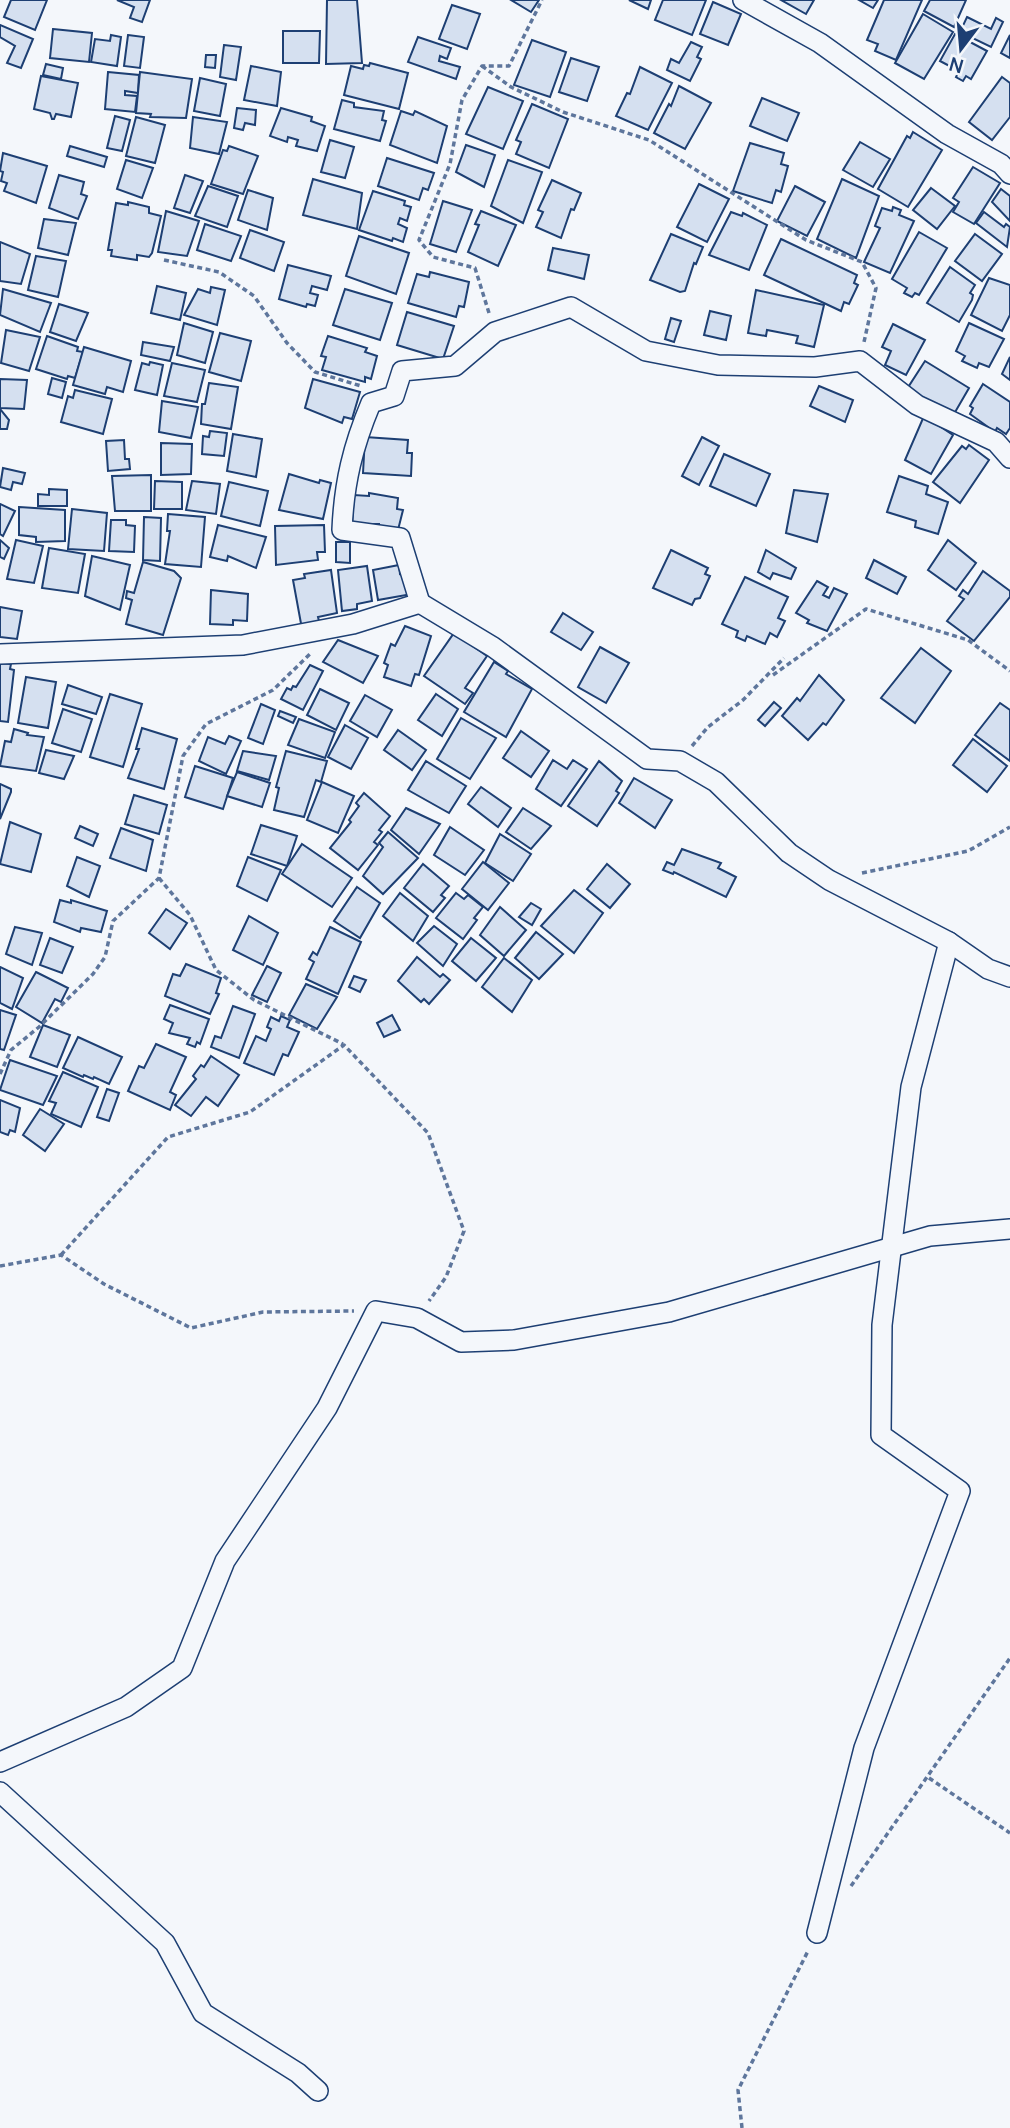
<svg xmlns="http://www.w3.org/2000/svg" width="1010" height="2128" viewBox="0 0 1010 2128" font-family="Manrope,sans-serif">
	<style>
		.building { fill: #d5e0f0; stroke: #1d3f73; stroke-width: 2 }
		.lines { fill: none; stroke-linecap: round; stroke-linejoin: round }
		.street-casing { stroke: #1d3f73; stroke-width: 22 }
		.path { stroke: #5e769c; stroke-width: 3.5; stroke-dasharray: 5 3.5; stroke-linecap: butt }
		.street { stroke: #f4f7fb; stroke-width: 19 }
	</style>
	<rect width="100%" height="100%" fill="#f4f7fb"/>
	<g class="building">
		<polygon points="11,0 47,0 35,30 4,17"/>
		<polygon points="117,0 150,0 142,22 130,18 134,7"/>
		<polygon points="327,0 357,0 362,63 326,64"/>
		<polygon points="511,0 539,0 531,12"/>
		<polygon points="629,0 651,0 648,9"/>
		<polygon points="663,0 706,0 692,35 655,20"/>
		<polygon points="781,0 814,0 806,14"/>
		<polygon points="859,0 878,0 873,8"/>
		<polygon points="884,0 922,0 896,60 875,51 878,44 867,40"/>
		<polygon points="930,0 966,0 954,27 924,11"/>
		<polygon points="713,2 741,14 728,45 700,34"/>
		<polygon points="452,5 480,14 467,49 439,39"/>
		<polygon points="923,14 953,32 924,79 895,63"/>
		<polygon points="967,17 991,29 996,18 1003,22 991,47 960,32"/>
		<polygon points="0,25 33,39 21,68 7,63 15,46 0,37"/>
		<polygon points="53,29 92,33 89,62 50,58"/>
		<polygon points="283,31 320,31 319,63 283,63"/>
		<polygon points="955,34 987,51 971,79 966,76 963,81 956,77 959,71 940,61"/>
		<polygon points="111,35 121,37 117,66 91,62 95,39 110,41"/>
		<polygon points="128,35 144,37 140,68 124,66"/>
		<polygon points="1010,35 1010,58 1001,53"/>
		<polygon points="418,37 451,48 447,59 440,56 439,61 460,67 456,79 408,62"/>
		<polygon points="532,40 566,52 550,97 514,85"/>
		<polygon points="691,42 702,47 697,57 701,59 690,81 667,70 671,59 679,63"/>
		<polygon points="224,45 241,47 236,80 220,77"/>
		<polygon points="206,55 216,55 215,68 205,67"/>
		<polygon points="571,58 599,67 587,101 559,92"/>
		<polygon points="370,63 408,73 399,109 344,95 351,66 363,69 364,65 369,66"/>
		<polygon points="46,64 63,68 61,79 43,75"/>
		<polygon points="251,66 281,72 277,106 244,100"/>
		<polygon points="640,67 672,83 648,130 616,116 627,93 630,94"/>
		<polygon points="108,72 139,75 138,93 125,91 125,95 137,96 135,112 105,109"/>
		<polygon points="140,72 192,79 186,118 150,117 151,114 136,113"/>
		<polygon points="41,76 78,83 71,117 56,114 54,119 52,119 50,113 34,109"/>
		<polygon points="1002,77 1010,83 1010,117 992,140 969,122"/>
		<polygon points="200,78 226,84 220,116 194,111"/>
		<polygon points="679,86 711,103 685,149 654,133 669,104 671,106"/>
		<polygon points="488,87 523,101 503,149 466,134"/>
		<polygon points="762,98 799,113 787,141 750,126"/>
		<polygon points="342,100 354,103 354,107 384,111 382,120 386,121 380,141 334,129"/>
		<polygon points="532,104 568,119 549,168 516,154 521,142 516,140"/>
		<polygon points="237,108 256,110 255,125 245,123 243,130 234,128"/>
		<polygon points="281,108 312,117 311,121 325,126 317,151 296,146 298,140 288,137 287,142 270,136"/>
		<polygon points="401,111 413,115 415,111 447,126 437,163 390,145"/>
		<polygon points="115,116 130,120 122,151 107,148"/>
		<polygon points="136,117 165,125 155,163 126,156"/>
		<polygon points="193,117 227,122 219,154 190,148"/>
		<polygon points="913,132 942,150 908,207 878,189 907,136 910,138"/>
		<polygon points="330,140 354,147 345,178 321,172"/>
		<polygon points="860,142 890,159 873,187 843,170"/>
		<polygon points="750,143 784,153 781,164 788,166 781,192 776,190 772,203 733,191"/>
		<polygon points="466,145 495,155 484,187 456,172"/>
		<polygon points="70,146 107,157 104,167 67,156"/>
		<polygon points="229,146 258,156 243,194 211,184 223,150 227,151"/>
		<polygon points="3,153 47,166 36,203 4,191 7,183 1,181 3,172 0,171"/>
		<polygon points="387,158 434,173 428,190 423,188 419,200 378,186"/>
		<polygon points="126,160 153,168 142,198 117,189"/>
		<polygon points="508,160 542,172 523,223 491,206"/>
		<polygon points="973,167 1000,183 974,224 953,212 959,202 953,198"/>
		<polygon points="59,175 84,182 81,194 87,196 78,219 49,208"/>
		<polygon points="185,175 203,181 190,213 174,208"/>
		<polygon points="313,179 362,193 357,229 303,215"/>
		<polygon points="842,179 879,196 856,258 817,239"/>
		<polygon points="552,180 581,193 574,210 571,209 561,238 536,227 543,212 538,210"/>
		<polygon points="699,184 729,199 707,242 677,227"/>
		<polygon points="208,186 238,196 227,227 195,216"/>
		<polygon points="795,186 825,202 807,236 777,221"/>
		<polygon points="931,188 955,206 937,229 913,210"/>
		<polygon points="1001,189 1010,196 1010,221 992,202"/>
		<polygon points="248,190 273,198 267,230 238,220"/>
		<polygon points="373,191 405,201 404,205 411,207 407,221 400,218 398,224 407,228 403,242 393,238 392,241 359,230"/>
		<polygon points="443,201 472,210 456,252 430,244"/>
		<polygon points="128,202 149,207 149,213 161,216 152,253 149,257 137,255 137,260 111,256 112,250 108,250 116,203 128,205"/>
		<polygon points="893,207 901,210 899,215 914,221 890,273 864,262 880,228 875,226 882,208 892,211"/>
		<polygon points="166,211 199,221 187,256 158,252"/>
		<polygon points="481,211 516,225 498,266 468,252 479,225 475,224"/>
		<polygon points="731,212 742,216 743,213 767,225 749,270 709,255"/>
		<polygon points="984,212 1004,227 1006,224 1010,227 1007,247 976,223"/>
		<polygon points="44,219 76,223 68,255 38,248"/>
		<polygon points="205,224 241,236 231,261 197,250"/>
		<polygon points="250,230 284,242 274,271 240,258"/>
		<polygon points="919,232 947,248 919,295 915,293 912,297 904,293 907,288 892,279"/>
		<polygon points="671,234 703,247 696,264 694,263 685,291 680,292 650,280"/>
		<polygon points="975,234 1002,254 982,281 955,261"/>
		<polygon points="359,236 409,253 396,294 346,276"/>
		<polygon points="781,239 857,275 854,283 858,285 849,304 844,302 841,311 764,275"/>
		<polygon points="0,242 30,254 21,284 0,281"/>
		<polygon points="553,248 589,255 584,279 548,270"/>
		<polygon points="36,256 66,261 58,297 28,290"/>
		<polygon points="288,265 331,276 327,290 312,286 310,293 318,295 315,306 307,304 306,307 279,299"/>
		<polygon points="950,267 975,285 970,293 973,295 972,300 959,322 927,303"/>
		<polygon points="430,272 469,282 464,307 459,306 456,317 408,303 417,274 429,277"/>
		<polygon points="989,278 1010,285 1010,315 1002,331 971,315"/>
		<polygon points="157,286 186,293 180,320 151,313"/>
		<polygon points="211,287 225,290 217,325 184,315 198,289 210,293"/>
		<polygon points="3,289 51,303 40,332 0,315"/>
		<polygon points="345,289 392,303 380,340 333,325"/>
		<polygon points="756,290 824,305 814,347 796,343 798,336 767,330 766,336 748,333"/>
		<polygon points="59,304 88,313 76,341 50,332"/>
		<polygon points="710,311 731,316 726,340 704,335"/>
		<polygon points="407,312 454,326 443,359 397,345"/>
		<polygon points="671,318 681,321 674,342 665,339"/>
		<polygon points="184,323 213,332 205,363 177,355"/>
		<polygon points="969,323 1004,339 989,367 979,363 977,368 962,361 965,356 956,351"/>
		<polygon points="893,324 925,340 906,375 885,365 891,351 882,347"/>
		<polygon points="6,330 40,337 29,371 1,363"/>
		<polygon points="220,333 251,341 241,381 209,372"/>
		<polygon points="47,336 78,347 77,351 83,352 75,378 68,376 67,379 36,369"/>
		<polygon points="328,336 367,348 365,352 377,356 371,379 365,377 365,382 322,370 326,357 321,356"/>
		<polygon points="143,342 174,347 170,361 141,355"/>
		<polygon points="84,347 131,361 123,392 107,387 105,394 73,385"/>
		<polygon points="1010,357 1010,380 1002,374"/>
		<polygon points="925,361 969,388 954,414 907,389"/>
		<polygon points="150,362 163,365 157,395 135,390 142,363 149,365"/>
		<polygon points="172,363 205,370 197,402 164,396"/>
		<polygon points="52,378 66,382 62,398 48,394"/>
		<polygon points="0,379 27,380 24,409 0,408"/>
		<polygon points="313,379 360,392 352,419 344,417 342,423 305,408"/>
		<polygon points="209,383 238,387 231,429 201,424 202,404 205,404"/>
		<polygon points="983,384 1010,402 1010,428 1006,434 997,428 995,432 970,414 973,408 970,406"/>
		<polygon points="819,386 853,400 845,422 810,406"/>
		<polygon points="75,390 112,399 103,434 61,422 68,396 73,398"/>
		<polygon points="162,401 198,407 191,438 159,432"/>
		<polygon points="0,409 9,420 7,429 0,429"/>
		<polygon points="924,416 953,435 931,474 905,460"/>
		<polygon points="210,431 227,433 224,456 202,454 203,436 209,437"/>
		<polygon points="233,434 262,439 256,477 227,471"/>
		<polygon points="365,437 408,440 407,453 412,453 411,476 363,473"/>
		<polygon points="702,437 719,446 699,485 682,476"/>
		<polygon points="124,440 125,459 129,459 130,469 108,471 106,441"/>
		<polygon points="161,443 192,444 191,474 161,475"/>
		<polygon points="969,445 989,460 960,503 933,482 962,446 966,449"/>
		<polygon points="724,454 770,474 756,506 710,486"/>
		<polygon points="3,468 25,473 22,484 13,482 11,490 0,487"/>
		<polygon points="289,474 319,483 320,480 331,483 323,519 279,510"/>
		<polygon points="151,475 151,511 115,511 112,476"/>
		<polygon points="899,476 928,486 926,494 948,502 938,534 915,527 916,521 887,512"/>
		<polygon points="155,481 182,482 182,509 154,509"/>
		<polygon points="192,481 220,484 216,514 186,510"/>
		<polygon points="229,482 268,491 260,526 221,516"/>
		<polygon points="49,489 67,490 67,506 38,506 38,494 49,495"/>
		<polygon points="794,490 828,494 817,542 786,533"/>
		<polygon points="369,493 398,498 397,509 403,510 398,530 379,528 379,524 352,524 354,495 369,496"/>
		<polygon points="0,504 15,511 3,536 0,534"/>
		<polygon points="19,507 65,510 65,541 36,542 36,537 19,535"/>
		<polygon points="72,509 107,513 104,551 68,549"/>
		<polygon points="168,514 205,517 201,567 165,564 170,531 167,531"/>
		<polygon points="144,517 161,518 160,561 143,560"/>
		<polygon points="111,520 126,520 126,525 135,526 134,552 109,551"/>
		<polygon points="218,525 266,537 256,568 228,556 227,561 210,557"/>
		<polygon points="324,525 325,552 317,552 318,560 276,565 275,526"/>
		<polygon points="0,540 9,548 4,559 0,557"/>
		<polygon points="16,540 43,546 34,583 7,579"/>
		<polygon points="948,540 976,563 956,590 928,570"/>
		<polygon points="336,542 350,542 350,563 336,562"/>
		<polygon points="49,548 85,554 78,593 42,588"/>
		<polygon points="671,550 708,568 705,574 710,576 700,598 695,599 692,605 653,588"/>
		<polygon points="766,550 796,568 791,579 773,573 770,579 758,572"/>
		<polygon points="92,556 130,565 120,610 85,596"/>
		<polygon points="874,560 906,577 897,594 866,578"/>
		<polygon points="143,562 174,571 181,578 163,635 126,624 132,600 126,598 127,591 134,593"/>
		<polygon points="399,565 400,574 407,573 412,594 378,600 373,570"/>
		<polygon points="367,566 372,601 357,604 357,609 342,611 338,570"/>
		<polygon points="331,570 337,613 318,617 320,625 302,629 293,580 305,578 304,574"/>
		<polygon points="983,571 1010,591 1010,597 974,641 947,621 964,599 959,596 963,590 968,594"/>
		<polygon points="745,577 788,597 778,618 785,621 777,637 770,633 765,644 747,636 745,641 736,637 738,631 722,624"/>
		<polygon points="817,581 828,587 823,595 829,598 834,588 847,594 827,631 807,623 809,620 796,613"/>
		<polygon points="211,590 248,594 247,621 233,620 233,625 210,624"/>
		<polygon points="0,607 22,611 17,639 0,637"/>
		<polygon points="563,613 593,632 581,650 551,632"/>
		<polygon points="405,626 431,636 419,675 415,674 411,686 384,677 388,665 384,663 391,644 395,646"/>
		<polygon points="454,633 487,656 465,688 473,693 465,704 424,676"/>
		<polygon points="338,640 378,656 363,683 323,662"/>
		<polygon points="600,647 629,663 606,703 578,687"/>
		<polygon points="921,648 951,671 915,723 881,698"/>
		<polygon points="494,662 508,671 506,674 532,689 506,737 464,712"/>
		<polygon points="0,663 11,664 10,669 14,670 8,722 0,721"/>
		<polygon points="310,665 323,671 303,710 281,699 287,688 291,690 293,686 296,687"/>
		<polygon points="819,675 844,700 826,725 823,723 808,740 782,716 797,698 800,701"/>
		<polygon points="26,677 56,682 48,728 18,723"/>
		<polygon points="68,685 102,697 96,714 62,704"/>
		<polygon points="320,689 349,703 336,730 307,715"/>
		<polygon points="110,694 142,704 123,767 90,757"/>
		<polygon points="436,694 458,709 442,736 418,720"/>
		<polygon points="365,695 392,710 377,737 350,721"/>
		<polygon points="774,702 781,708 765,726 758,720"/>
		<polygon points="1000,703 1010,710 1010,761 975,735"/>
		<polygon points="261,704 275,710 263,744 248,738"/>
		<polygon points="63,709 92,719 81,752 52,743"/>
		<polygon points="280,711 296,717 293,723 278,716"/>
		<polygon points="461,718 496,738 470,779 437,759"/>
		<polygon points="299,719 335,732 325,758 288,745"/>
		<polygon points="345,725 368,738 351,769 328,757"/>
		<polygon points="142,728 177,739 164,789 128,778 139,749 136,749"/>
		<polygon points="14,729 28,733 27,735 44,737 36,771 0,766 5,741 11,742"/>
		<polygon points="398,730 426,750 412,770 384,750"/>
		<polygon points="521,731 549,751 531,777 503,758"/>
		<polygon points="229,736 241,741 226,774 199,761 208,737 225,744"/>
		<polygon points="973,739 1007,766 987,792 953,765"/>
		<polygon points="46,750 74,756 64,779 39,773"/>
		<polygon points="243,751 276,756 269,780 237,771"/>
		<polygon points="286,751 327,761 321,782 316,780 304,817 274,810 279,788 276,787"/>
		<polygon points="553,760 567,769 573,760 587,769 561,806 536,789"/>
		<polygon points="426,761 466,786 449,813 408,790"/>
		<polygon points="599,761 622,781 616,791 619,793 597,826 568,806"/>
		<polygon points="195,766 233,778 223,809 185,797"/>
		<polygon points="237,772 270,783 262,807 227,796"/>
		<polygon points="634,778 672,800 655,828 619,803"/>
		<polygon points="322,782 354,796 338,833 307,820"/>
		<polygon points="0,784 11,789 11,792 0,819"/>
		<polygon points="481,787 511,808 498,827 468,804"/>
		<polygon points="364,793 390,816 379,830 382,832 374,842 378,845 358,870 330,848 351,822 349,820 359,806 356,803"/>
		<polygon points="134,795 167,805 159,834 125,824"/>
		<polygon points="406,808 440,824 419,854 391,830"/>
		<polygon points="523,808 551,826 531,849 506,832"/>
		<polygon points="10,822 41,834 31,872 0,864"/>
		<polygon points="261,825 297,836 287,866 251,854"/>
		<polygon points="80,826 98,834 93,846 75,838"/>
		<polygon points="450,827 484,850 465,875 434,855"/>
		<polygon points="121,828 153,840 146,871 110,858"/>
		<polygon points="388,832 418,858 383,894 363,876 383,847 379,843"/>
		<polygon points="500,834 531,854 513,881 485,863"/>
		<polygon points="302,844 352,878 332,907 282,874"/>
		<polygon points="682,849 721,863 718,868 736,877 726,897 674,872 673,874 663,870 667,862 674,865"/>
		<polygon points="77,857 100,866 89,897 67,886"/>
		<polygon points="248,857 281,870 267,901 237,886"/>
		<polygon points="483,862 509,883 488,910 462,889"/>
		<polygon points="423,864 449,886 441,895 445,898 433,912 404,888"/>
		<polygon points="607,864 630,884 610,908 587,889"/>
		<polygon points="357,887 380,903 360,938 334,921"/>
		<polygon points="574,890 603,913 574,953 541,926"/>
		<polygon points="400,893 428,916 413,941 383,916"/>
		<polygon points="456,893 464,899 468,895 483,907 474,918 477,920 463,939 436,918"/>
		<polygon points="60,900 71,903 71,900 107,911 101,932 81,928 80,932 54,922"/>
		<polygon points="531,903 541,909 532,925 519,917"/>
		<polygon points="500,907 526,930 504,956 480,935"/>
		<polygon points="166,909 187,923 170,949 149,933"/>
		<polygon points="249,916 278,933 263,965 233,950"/>
		<polygon points="434,926 457,944 443,966 417,943"/>
		<polygon points="15,927 42,933 32,965 6,954"/>
		<polygon points="330,927 361,942 338,994 306,979 314,962 309,959 313,952 317,955"/>
		<polygon points="536,932 563,954 539,979 515,958"/>
		<polygon points="50,938 73,947 62,973 40,965"/>
		<polygon points="471,938 496,958 476,981 452,961"/>
		<polygon points="417,957 440,977 443,974 450,980 429,1004 424,999 421,1002 398,981"/>
		<polygon points="504,958 532,980 512,1012 482,987"/>
		<polygon points="186,964 221,978 216,993 219,994 210,1014 165,996 173,974 180,976"/>
		<polygon points="267,966 281,973 267,1002 252,995"/>
		<polygon points="0,967 23,978 12,1009 0,1003"/>
		<polygon points="36,972 68,988 61,1002 55,999 42,1023 16,1007"/>
		<polygon points="354,976 366,980 360,992 349,987"/>
		<polygon points="306,984 337,997 317,1029 289,1015"/>
		<polygon points="170,1005 209,1019 200,1044 197,1042 195,1047 187,1044 190,1038 169,1033 173,1023 164,1019"/>
		<polygon points="233,1006 255,1014 239,1058 211,1047 215,1036 221,1038"/>
		<polygon points="0,1010 16,1015 4,1050 0,1049"/>
		<polygon points="392,1015 400,1030 384,1037 377,1023"/>
		<polygon points="281,1016 290,1020 287,1027 299,1032 288,1056 283,1054 274,1075 244,1063 256,1036 266,1041 271,1029 267,1027 271,1017 279,1021"/>
		<polygon points="43,1025 70,1035 57,1067 30,1057"/>
		<polygon points="78,1037 122,1057 109,1084 94,1077 93,1079 84,1075 83,1077 63,1068"/>
		<polygon points="156,1044 186,1057 170,1092 176,1095 170,1110 128,1091 139,1066 144,1068"/>
		<polygon points="211,1056 239,1075 218,1106 206,1097 191,1116 175,1105 196,1079 193,1076 201,1065 204,1067"/>
		<polygon points="10,1060 57,1076 43,1105 0,1090"/>
		<polygon points="63,1072 98,1087 81,1127 51,1114 56,1103 49,1101"/>
		<polygon points="107,1089 119,1093 109,1121 97,1117"/>
		<polygon points="0,1100 20,1108 15,1132 10,1130 8,1135 0,1132"/>
		<polygon points="40,1109 64,1124 45,1151 23,1135"/>
	</g>
	<g class="lines">
		<g class="street-casing">
			<g id="street">
				<polyline points="743,0 820,43 947,134 1001,164 1010,174"/>
				<polyline points="420,603 493,647 647,759 680,761 716,782 789,853 829,880 949,942 911,1087 882,1325 881,1435 960,1491 864,1748 817,1933"/>
				<path d="M0 654 243 645 353 624 420 603 400 538 342 530C344 482 353 446 371 403L394 396 402 371 455 366 495 332 571 307 646 351 718 365 815 367 860 361 917 405 996 442 1010 458"/>
				<polyline points="949,942 988,969 1010,977"/>
				<polyline points="0,1762 126,1707 182,1668 225,1561 327,1408 376,1311 417,1318 461,1342 514,1340 669,1312 930,1236 1010,1229"/>
				<polyline points="0,1792 165,1943 203,2013 298,2073 318,2091"/>
			</g>
		</g>
		<g class="path">
			<polyline points="482,66 511,87 563,112 649,140 806,240 862,262 876,288 864,342"/>
			<polyline points="164,260 219,272 254,296 287,343 315,372 361,386"/>
			<polyline points="489,313 475,268 433,257 419,240 450,164 462,100 482,66 509,66 542,0"/>
			<polyline points="773,675 866,609 968,640 1010,671"/>
			<polyline points="692,746 708,727 743,700 784,658"/>
			<polyline points="862,873 968,851 1010,827"/>
			<polyline points="159,878 190,915 216,970 254,1000 343,1044"/>
			<polyline points="0,1074 11,1050 39,1027 93,974 105,957 113,921 159,878 183,756 206,724 273,690 311,653"/>
			<polyline points="61,1255 168,1137 250,1112 344,1045 428,1133 464,1231 446,1277 429,1301"/>
			<polyline points="0,1266 61,1255 104,1284 191,1328 263,1312 354,1311"/>
			<polyline points="929,1778 1010,1833"/>
			<polyline points="851,1886 1010,1658"/>
			<polyline points="742,2128 738,2090 808,1951"/>
		</g>
		<use href="#street" class="street"/>
	</g>
	<g transform="translate(961 49) rotate(196)" stroke="#f4f7fb" stroke-width="5" paint-order="stroke">
	<path d="M0-5L12 26L0 18L-12 26Z" fill="#1d3f73"/>
	<text y="-10" font-size="19" font-weight="bold" text-anchor="middle" fill="#1d3f73">N</text>
	</g>
</svg>
